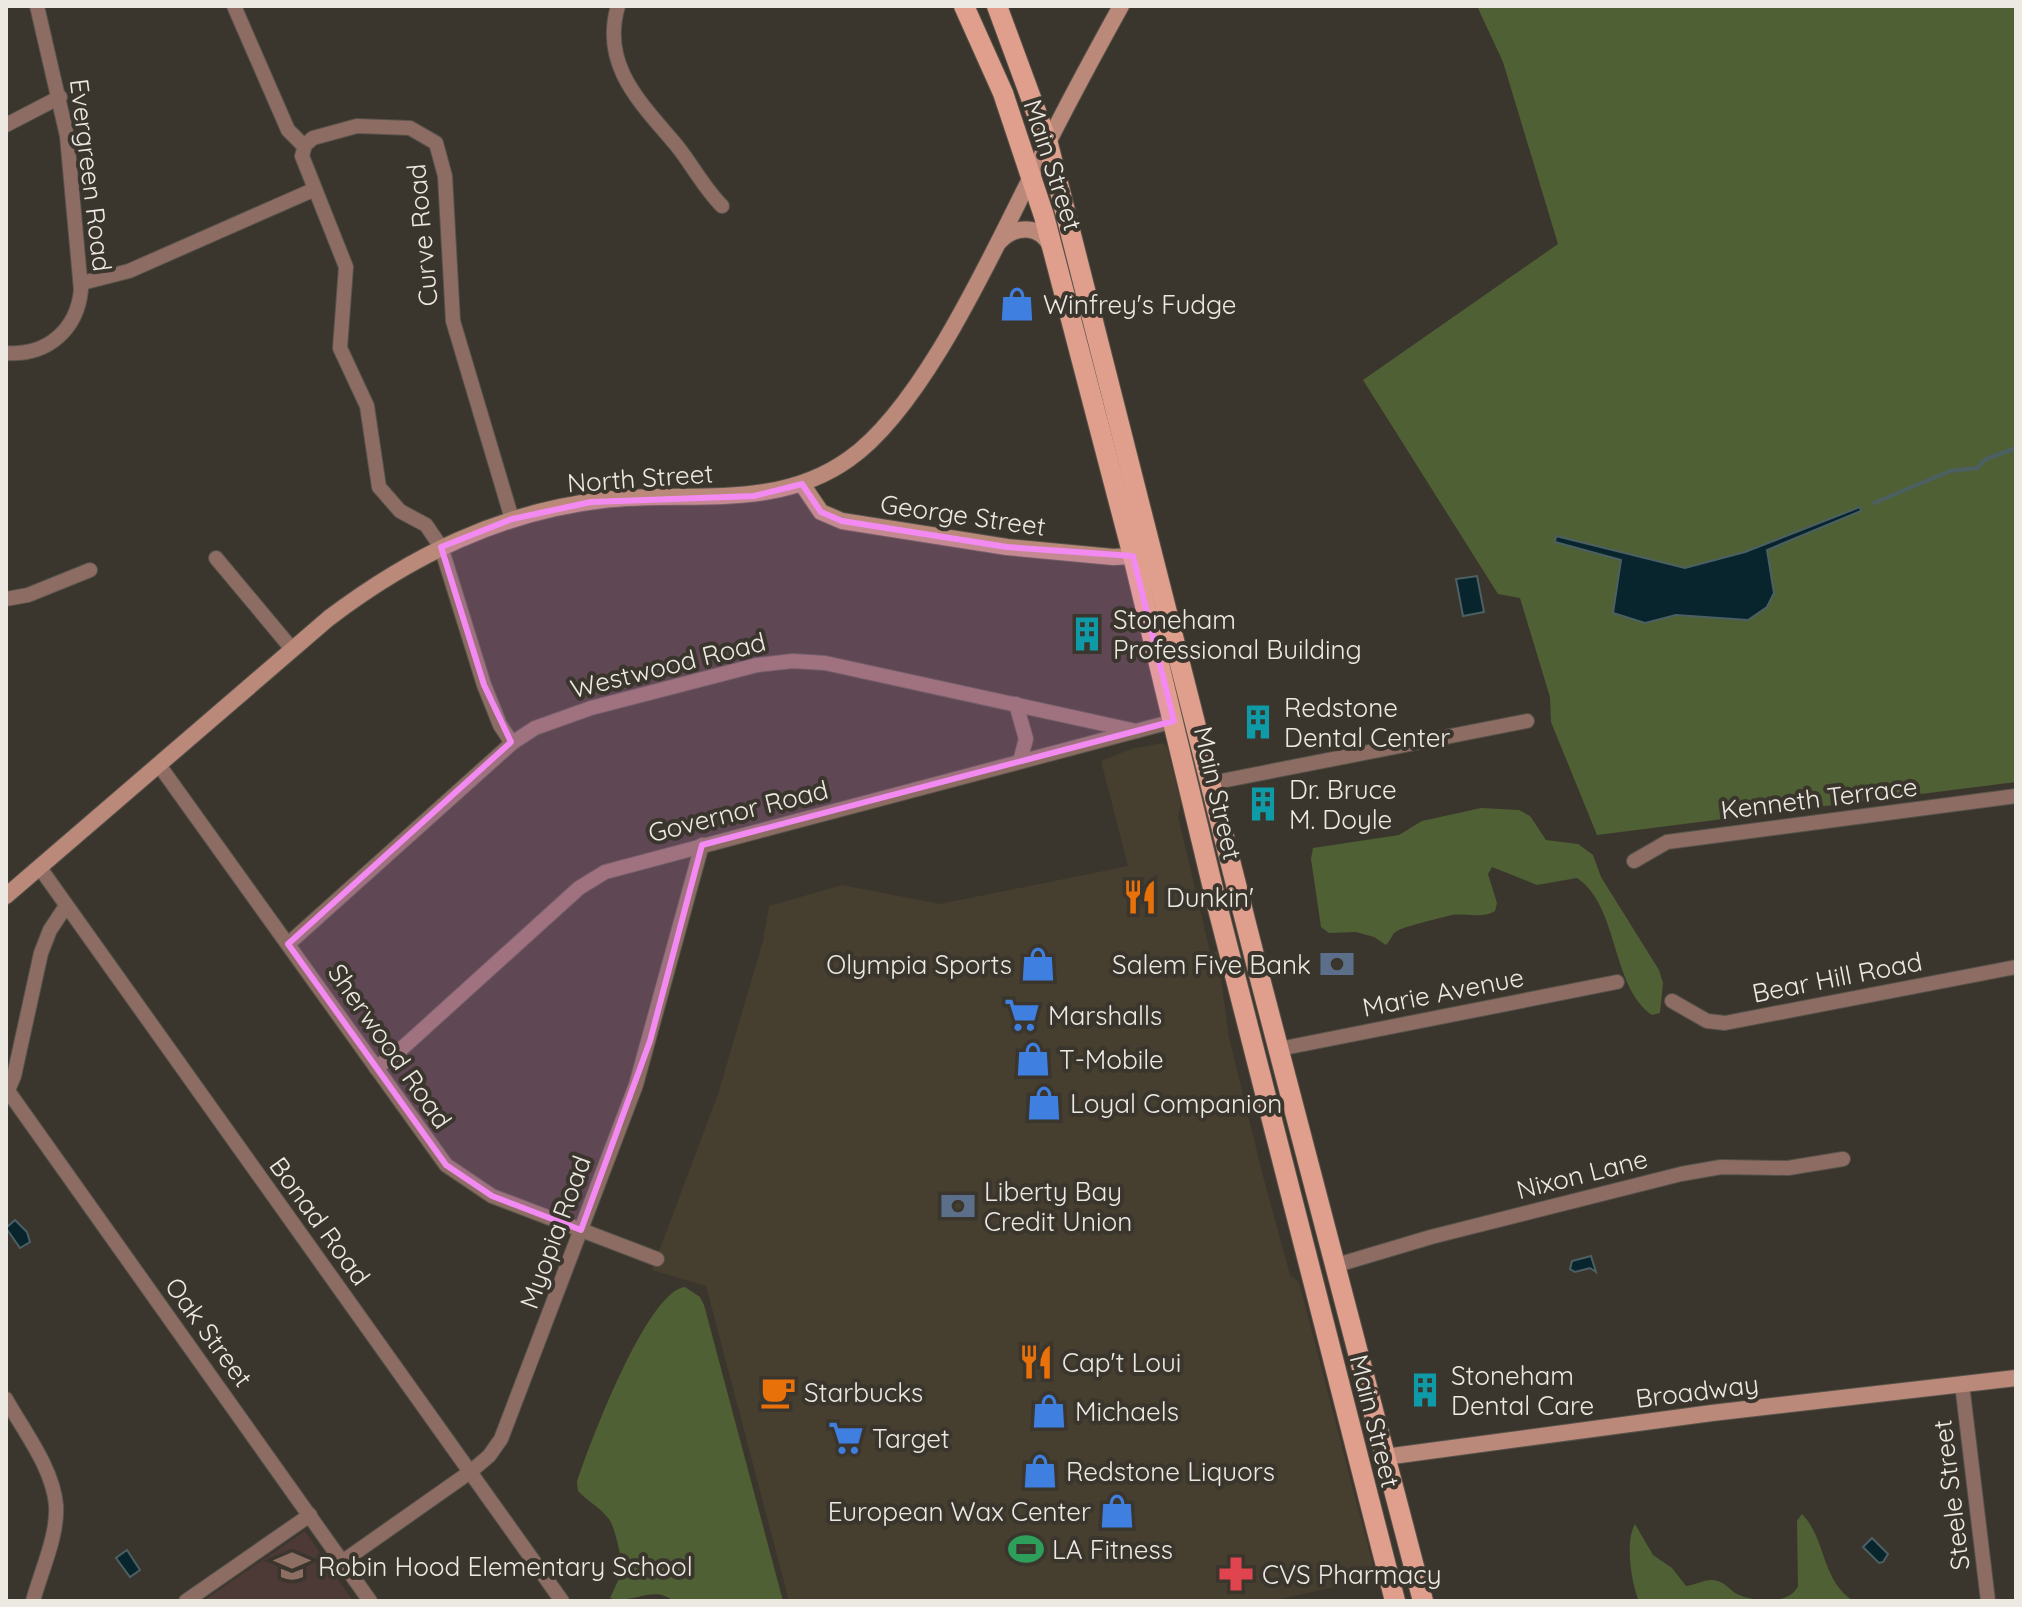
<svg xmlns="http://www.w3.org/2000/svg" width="2022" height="1607" viewBox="0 0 2022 1607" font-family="Quicksand,sans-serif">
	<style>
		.built { fill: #463e2e }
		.education { fill: #4d3935 }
		.green { fill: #4f6035 }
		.water { fill: #08252e; stroke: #4c6064; stroke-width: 2 }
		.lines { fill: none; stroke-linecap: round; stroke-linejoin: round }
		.stream { stroke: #4c6064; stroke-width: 4 }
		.street-casing { stroke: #57534a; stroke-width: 16 }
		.secondary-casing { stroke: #57534a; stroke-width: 18 }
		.primary-casing { stroke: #57534a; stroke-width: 22 }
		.street { stroke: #8c6c63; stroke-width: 14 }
		.secondary { stroke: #bb897a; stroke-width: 16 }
		.primary { stroke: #e09f8c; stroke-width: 20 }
		.marked { fill: #f28af2; fill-opacity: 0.2; stroke: #f28af2; stroke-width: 6; stroke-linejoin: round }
		.labels { text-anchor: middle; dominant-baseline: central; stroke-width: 8; stroke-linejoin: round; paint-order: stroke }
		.street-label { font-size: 26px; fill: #ece9e3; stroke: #3b362d }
		.poi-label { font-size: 26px; fill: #ece9e3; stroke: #3b362d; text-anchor: start }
	</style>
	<rect width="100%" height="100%" fill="#3b362d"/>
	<polygon class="built" points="1163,743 1167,747 1181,804 1178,816 1210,952 1217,951 1229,1037 1263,1176 1290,1275 1299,1282 1376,1577 1273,1601 789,1601 706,1286 652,1270 718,1094 763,941 769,906 842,885 940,904 1128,866 1101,761 1131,749"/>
	<polygon class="education" points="305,1531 353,1601 203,1601"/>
	<g class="green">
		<polygon points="1477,6 2016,6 2016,782 1597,835 1551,722 1550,697 1520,598 1498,594 1363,380 1558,244 1503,62"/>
		<path d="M1481 808 1519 810 1530 816 1546 840 1578 844 1593 855 1601 877 1659 970 1663 983 1660 1013 1652 1015C1611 987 1619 906 1577 878L1537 885 1492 867 1488 874 1497 903 1495 911C1482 919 1466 913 1452 915 1444 917 1402 927 1397 931 1391 934 1391 941 1386 945L1374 937 1356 932 1329 933 1321 927 1311 859 1313 848 1399 835 1422 821Z"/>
		<path d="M685 1287 700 1297 704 1305 783 1601H673C654 1584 631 1605 610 1598L624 1568C619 1554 616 1527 608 1518 601 1508 587 1501 578 1491L577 1482C589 1445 647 1291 685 1287Z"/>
		<path d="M1802 1514C1827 1540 1820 1578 1853 1601H1639C1631 1583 1625 1541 1635 1524L1653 1555 1672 1568 1686 1586C1694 1585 1704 1580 1711 1580 1725 1580 1728 1590 1739 1595 1755 1602 1790 1605 1798 1586L1797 1521Z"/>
	</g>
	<g class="water">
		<polygon points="1860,507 1861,511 1767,550 1774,593 1767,607 1748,620 1676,615 1645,623 1613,613 1621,560 1555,542 1556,536 1685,568 1745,552"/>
		<polygon points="1477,576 1484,612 1463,616 1456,579"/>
		<polygon points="15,1220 27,1232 30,1242 20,1248 6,1228"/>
		<polygon points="1591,1256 1596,1272 1590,1268 1575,1272 1570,1269 1572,1261"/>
		<polygon points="1872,1538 1888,1554 1883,1562 1879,1563 1863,1547"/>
		<polygon points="127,1550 140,1570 130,1577 116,1558"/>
	</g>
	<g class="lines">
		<polyline class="stream" points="1874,503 1950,471 1977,468 1986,459 2016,448"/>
		<g class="street-casing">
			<g id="street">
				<polyline points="234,6 288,130 304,146"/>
				<path d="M618 6C600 66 642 104 677 146 693 166 704 188 722 206"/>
				<polyline points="6,125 60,97"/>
				<polyline points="82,283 129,271 313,190"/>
				<path d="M6 353C47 356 77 330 81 290L67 136 37 6"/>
				<polyline points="216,558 292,649"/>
				<polyline points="6,599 28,595 90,570"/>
				<polyline points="1016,704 1026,739 1020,761"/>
				<polyline points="512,743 500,725 484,685 441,547 426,525 400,511 379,487 367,406 340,348 346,267 302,156 305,145 313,138 357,126 410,128 436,143 445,176 453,321 512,519"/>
				<polyline points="159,765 446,1165 492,1196 657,1259"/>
				<polyline points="1211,783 1527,721"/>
				<polyline points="1634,861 1667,842 2016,796"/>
				<polyline points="40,868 562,1601"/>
				<polyline points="288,944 512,743 535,728 591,708 757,665 793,661 825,663 1136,731"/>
				<polyline points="1672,1001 1707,1021 1725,1023 2016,967"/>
				<polyline points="1279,1049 1617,982"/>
				<polyline points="376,1068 398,1052 579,888 605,872 1174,721"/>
				<polyline points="8,1091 370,1601"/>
				<polyline points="6,1095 14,1076 41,953 50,930 66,906"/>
				<polyline points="1337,1265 1431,1237 1681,1174 1721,1167 1788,1168 1843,1159"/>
				<polyline points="1962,1384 1988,1601"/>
				<path d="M6 1399C23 1430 53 1468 56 1505 58 1536 41 1571 33 1601"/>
				<polyline points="342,1562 470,1472 489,1456 501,1439 636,1085 702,845"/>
				<polyline points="186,1601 310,1515"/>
			</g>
		</g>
		<g class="secondary-casing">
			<g id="secondary">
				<path d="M999 242C1015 225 1040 224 1051 247"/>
				<polyline points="802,484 821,512 842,521 1007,547 1113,557 1133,556"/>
				<path d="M6 896 329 618C411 556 500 512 603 500 687 490 775 512 849 459 922 408 990 258 1031 177 1059 119 1090 62 1121 6"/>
				<polyline points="1385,1457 1712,1413 2016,1378"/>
			</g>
		</g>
		<g class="primary-casing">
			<g id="primary">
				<polyline points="964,6 1003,93 1044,216 1133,556 1218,909 1395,1601"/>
				<polyline points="997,6 1048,144 1257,967 1423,1601"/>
			</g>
		</g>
		<use href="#street" class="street"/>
		<use href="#secondary" class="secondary"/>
		<use href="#primary" class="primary"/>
	</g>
	<path class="marked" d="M802 484 821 512 842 521 1007 547 1133 556 1174 721 702 845 650 1041 581 1230 492 1196 446 1165 288 944 511 742 484 685 441 547 512 519 591 502 754 496Z"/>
	<defs>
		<g id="shop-bare" transform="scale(2.76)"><path d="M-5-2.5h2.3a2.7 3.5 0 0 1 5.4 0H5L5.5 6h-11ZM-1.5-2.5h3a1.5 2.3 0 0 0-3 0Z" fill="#3f7fe0" stroke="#3b362d" stroke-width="2.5" paint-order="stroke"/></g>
		<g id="building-bare" transform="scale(2.76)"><path d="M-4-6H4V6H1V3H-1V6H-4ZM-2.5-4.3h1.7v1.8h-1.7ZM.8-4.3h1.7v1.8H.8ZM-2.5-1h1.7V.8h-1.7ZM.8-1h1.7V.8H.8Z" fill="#0f9aa8" stroke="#3b362d" stroke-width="2.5" paint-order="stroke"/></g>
		<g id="restaurant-bare" transform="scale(2.76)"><path d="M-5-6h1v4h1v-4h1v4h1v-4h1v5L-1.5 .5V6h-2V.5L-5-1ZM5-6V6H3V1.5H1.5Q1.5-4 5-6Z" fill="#e8710a" stroke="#3b362d" stroke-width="2.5" paint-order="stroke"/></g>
		<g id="bank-bare" transform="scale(2.76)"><path d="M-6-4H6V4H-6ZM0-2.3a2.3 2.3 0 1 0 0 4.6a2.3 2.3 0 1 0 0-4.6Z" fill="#5c6f8a" stroke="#3b362d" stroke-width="2.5" paint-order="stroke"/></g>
		<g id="supermarket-bare" transform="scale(2.76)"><path d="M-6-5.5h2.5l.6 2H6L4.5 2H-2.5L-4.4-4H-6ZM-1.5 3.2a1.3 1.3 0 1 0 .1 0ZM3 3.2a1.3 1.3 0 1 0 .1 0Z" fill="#3f7fe0" stroke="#3b362d" stroke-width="2.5" paint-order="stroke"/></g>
		<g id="cafe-bare" transform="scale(2.76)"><path d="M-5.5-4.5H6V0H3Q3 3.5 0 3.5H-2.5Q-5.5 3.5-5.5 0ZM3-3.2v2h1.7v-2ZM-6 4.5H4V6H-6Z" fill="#e8710a" stroke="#3b362d" stroke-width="2.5" paint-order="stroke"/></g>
		<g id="stadium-bare" transform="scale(2.76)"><path d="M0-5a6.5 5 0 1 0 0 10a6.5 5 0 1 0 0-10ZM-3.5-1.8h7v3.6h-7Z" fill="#2e9e5b" stroke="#3b362d" stroke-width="2.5" paint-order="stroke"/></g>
		<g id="school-bare" transform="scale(2.76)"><path d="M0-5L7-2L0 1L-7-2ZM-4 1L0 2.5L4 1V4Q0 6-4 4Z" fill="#8d6e63" stroke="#3b362d" stroke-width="2.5" paint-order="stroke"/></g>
		<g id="pharmacy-bare" transform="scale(2.76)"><path d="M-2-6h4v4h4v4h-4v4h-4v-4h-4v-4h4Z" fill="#e0444e" stroke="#3b362d" stroke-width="2.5" paint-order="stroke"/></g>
	</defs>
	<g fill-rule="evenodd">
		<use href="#shop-bare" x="1017" y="304"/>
		<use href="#building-bare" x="1087" y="634"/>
		<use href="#building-bare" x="1258" y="722"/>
		<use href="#building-bare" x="1263" y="804"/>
		<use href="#restaurant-bare" x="1140" y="897"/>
		<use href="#shop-bare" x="1038" y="964"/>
		<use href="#bank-bare" x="1337" y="964"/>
		<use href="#supermarket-bare" x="1022" y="1015"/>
		<use href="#shop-bare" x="1033" y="1059"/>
		<use href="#shop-bare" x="1044" y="1103"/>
		<use href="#bank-bare" x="958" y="1206"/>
		<use href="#restaurant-bare" x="1036" y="1362"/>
		<use href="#building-bare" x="1425" y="1390"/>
		<use href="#cafe-bare" x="778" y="1392"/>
		<use href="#shop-bare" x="1049" y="1411"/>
		<use href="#supermarket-bare" x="846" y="1438"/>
		<use href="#shop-bare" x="1040" y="1471"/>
		<use href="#shop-bare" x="1117" y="1511"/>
		<use href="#stadium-bare" x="1026" y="1549"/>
		<use href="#school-bare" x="292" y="1566"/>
		<use href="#pharmacy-bare" x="1236" y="1574"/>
	</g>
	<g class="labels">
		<g class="street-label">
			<text transform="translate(1053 165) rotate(72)">Main Street</text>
			<text transform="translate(91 175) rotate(83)">Evergreen Road</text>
			<text transform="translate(422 235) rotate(-95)">Curve Road</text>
			<text transform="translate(640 478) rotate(-4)">North Street</text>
			<text transform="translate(963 515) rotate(8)">George Street</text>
			<text transform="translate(668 665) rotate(-14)">Westwood Road</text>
			<text transform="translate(1218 793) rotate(77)">Main Street</text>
			<text transform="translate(1819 798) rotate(-7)">Kenneth Terrace</text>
			<text transform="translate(738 811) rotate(-14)">Governor Road</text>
			<text transform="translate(1837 977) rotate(-11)">Bear Hill Road</text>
			<text transform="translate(1443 992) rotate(-11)">Marie Avenue</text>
			<text transform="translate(390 1046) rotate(55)">Sherwood Road</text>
			<text transform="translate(1582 1174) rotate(-14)">Nixon Lane</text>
			<text transform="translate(320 1221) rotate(54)">Bonad Road</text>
			<text transform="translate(555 1232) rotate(-70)">Myopia Road</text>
			<text transform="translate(209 1332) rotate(54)">Oak Street</text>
			<text transform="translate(1697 1391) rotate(-7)">Broadway</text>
			<text transform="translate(1375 1421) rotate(76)">Main Street</text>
			<text transform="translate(1951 1495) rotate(-97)">Steele Street</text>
		</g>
		<g class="poi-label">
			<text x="1043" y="304">Winfrey's Fudge</text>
			<text x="1113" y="619">Stoneham<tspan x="1113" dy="30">Professional Building</tspan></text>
			<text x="1284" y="707">Redstone<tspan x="1284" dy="30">Dental Center</tspan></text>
			<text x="1289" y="789">Dr. Bruce<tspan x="1289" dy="30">M. Doyle</tspan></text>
			<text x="1166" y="897">Dunkin'</text>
			<text x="1012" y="964" text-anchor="end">Olympia Sports</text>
			<text x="1311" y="964" text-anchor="end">Salem Five Bank</text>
			<text x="1048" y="1015">Marshalls</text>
			<text x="1059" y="1059">T-Mobile</text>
			<text x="1070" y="1103">Loyal Companion</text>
			<text x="984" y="1191">Liberty Bay<tspan x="984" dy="30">Credit Union</tspan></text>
			<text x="1062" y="1362">Cap't Loui</text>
			<text x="1451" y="1375">Stoneham<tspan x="1451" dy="30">Dental Care</tspan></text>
			<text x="804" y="1392">Starbucks</text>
			<text x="1075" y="1411">Michaels</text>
			<text x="872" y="1438">Target</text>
			<text x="1066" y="1471">Redstone Liquors</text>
			<text x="1091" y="1511" text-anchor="end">European Wax Center</text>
			<text x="1052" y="1549">LA Fitness</text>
			<text x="318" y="1566">Robin Hood Elementary School</text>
			<text x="1262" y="1574">CVS Pharmacy</text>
		</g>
	</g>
	<rect width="2022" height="1607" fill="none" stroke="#ece9e3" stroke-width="16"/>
</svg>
